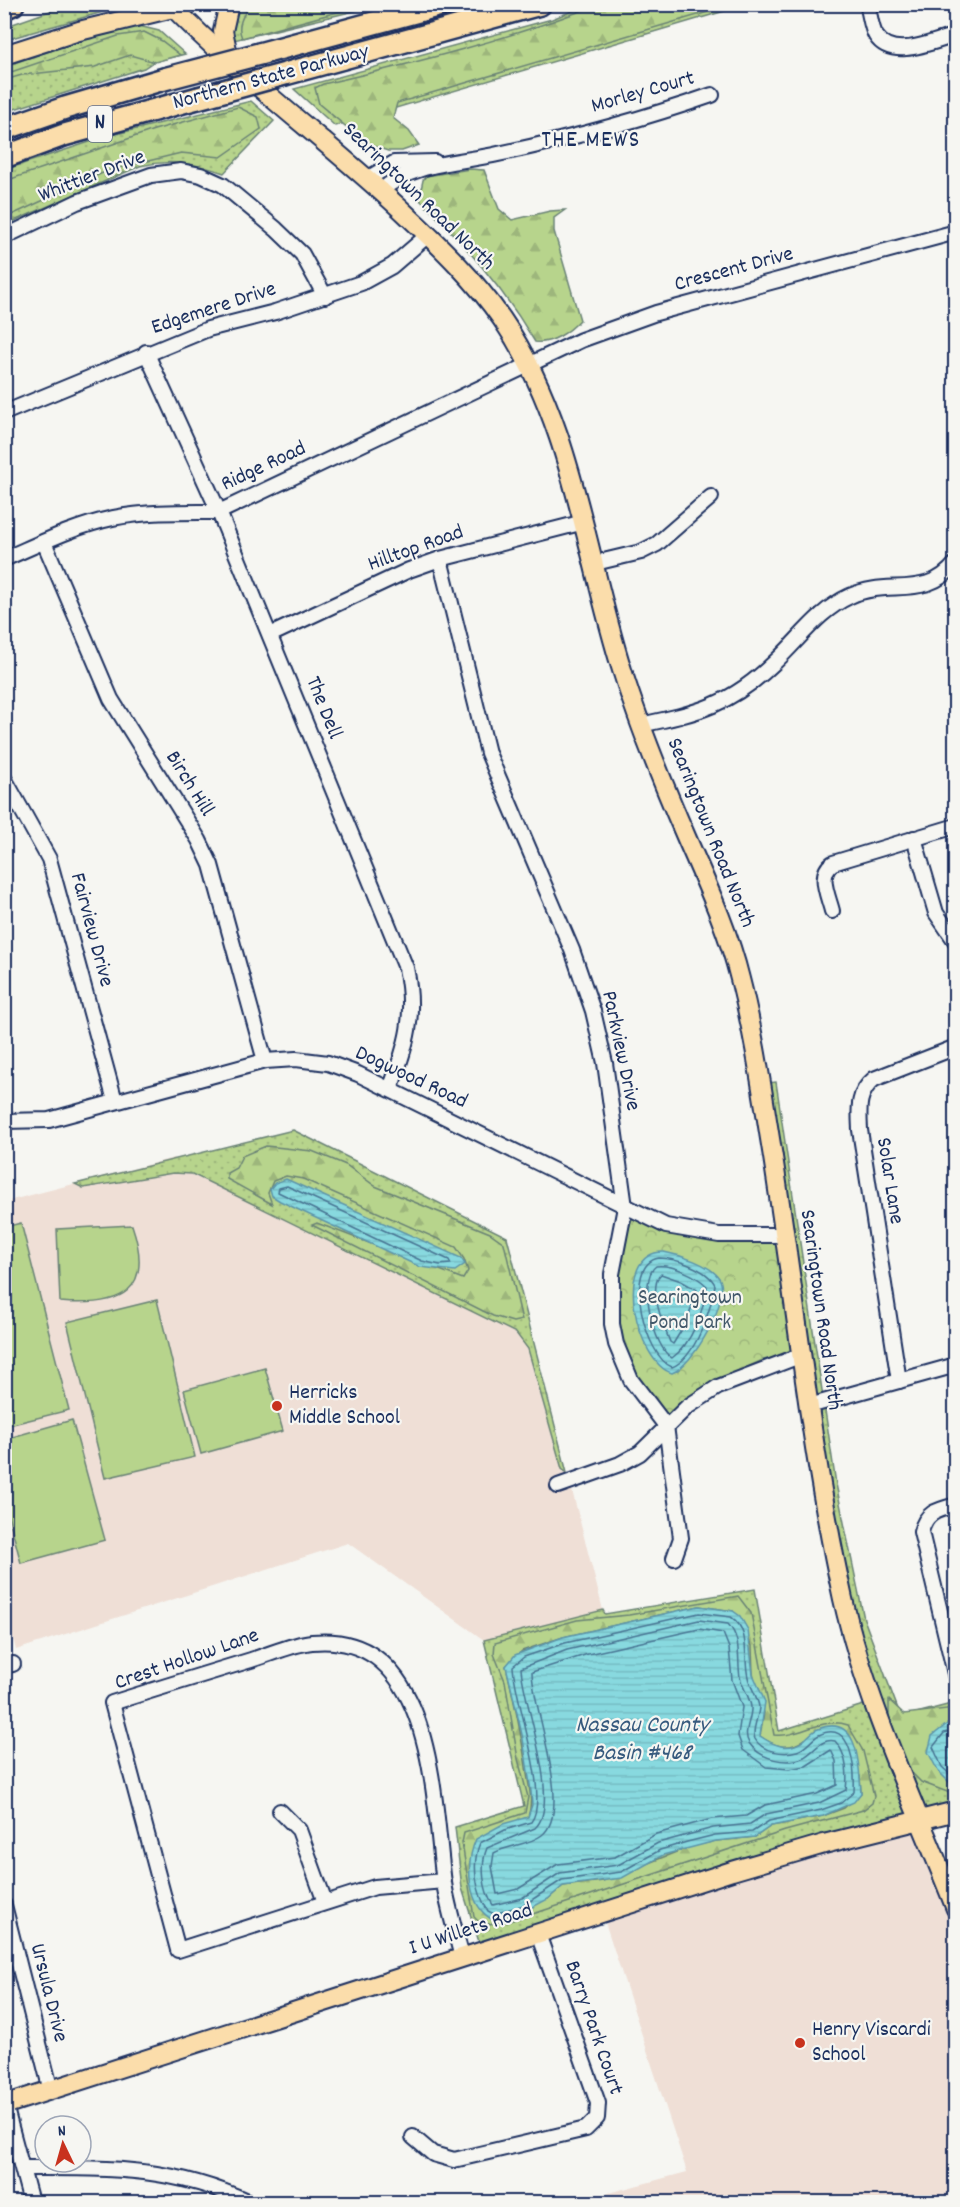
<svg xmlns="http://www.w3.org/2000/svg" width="960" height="2207" viewBox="0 0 960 2207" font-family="Dekko,sans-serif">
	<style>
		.built { fill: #efdfd6 }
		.grass { fill: url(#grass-dots); stroke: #698275; stroke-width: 1.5 }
		.forest { fill: url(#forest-firs); stroke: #698275; stroke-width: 1.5; fill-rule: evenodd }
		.park { fill: url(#park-crowns); stroke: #698275; stroke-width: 1.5 }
		.pitch { fill: #b7d48c; stroke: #698275; stroke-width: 1.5 }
		.water { fill: url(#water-rules); stroke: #5c95ab; stroke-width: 1.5 }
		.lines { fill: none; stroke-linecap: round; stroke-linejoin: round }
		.shore { stroke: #477392; stroke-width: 1.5 }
		.minor-casing { stroke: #1b2f5e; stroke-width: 18 }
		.major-casing { stroke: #1b2f5e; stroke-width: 22 }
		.highway-casing { stroke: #1b2f5e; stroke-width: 26 }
		.minor { stroke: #f6f6f2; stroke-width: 14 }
		.major { stroke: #fbddab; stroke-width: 18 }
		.highway { stroke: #fbddab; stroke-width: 21 }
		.highway-bridge-casing { stroke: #1b2f5e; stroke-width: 26; stroke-linecap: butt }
		.highway-bridge { stroke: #fbddab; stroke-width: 21 }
		.poi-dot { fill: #c8321e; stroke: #f6f6f2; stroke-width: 2 }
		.labels { text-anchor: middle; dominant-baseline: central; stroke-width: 4.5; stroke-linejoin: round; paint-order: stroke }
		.shield { fill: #f6f6f2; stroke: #5d6b8a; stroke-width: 1.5 }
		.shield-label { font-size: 21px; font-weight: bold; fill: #1b2f5e }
		.street-label { font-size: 22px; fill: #1b2f5e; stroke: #f6f6f2 }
		.park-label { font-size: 22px; fill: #42586a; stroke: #f6f6f2 }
		.poi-label { font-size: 22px; fill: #1b2f5e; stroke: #f6f6f2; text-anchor: start }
		.neighbourhood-label { font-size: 24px; letter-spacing: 1.5px; fill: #1b2f5e; stroke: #f6f6f2 }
		.water-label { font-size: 24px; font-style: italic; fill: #365a7e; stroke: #f6f6f2 }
	</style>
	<defs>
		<pattern id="grass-dots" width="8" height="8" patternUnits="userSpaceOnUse" patternTransform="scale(1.5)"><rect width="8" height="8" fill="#b7d48c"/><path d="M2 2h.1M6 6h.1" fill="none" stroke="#9db67b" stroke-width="1.8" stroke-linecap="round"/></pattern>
		<pattern id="forest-firs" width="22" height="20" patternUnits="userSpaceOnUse" patternTransform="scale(1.5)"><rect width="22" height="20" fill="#b7d48c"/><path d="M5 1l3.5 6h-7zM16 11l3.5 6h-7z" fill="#9db67b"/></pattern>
		<pattern id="park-crowns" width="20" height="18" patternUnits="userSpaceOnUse" patternTransform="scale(1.5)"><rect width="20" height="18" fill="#b7d48c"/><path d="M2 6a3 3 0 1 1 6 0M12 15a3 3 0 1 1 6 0" fill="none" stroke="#9db67b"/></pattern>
		<pattern id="water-rules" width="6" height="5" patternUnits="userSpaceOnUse" patternTransform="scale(1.5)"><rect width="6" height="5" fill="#88d9df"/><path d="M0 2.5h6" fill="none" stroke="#75bbc2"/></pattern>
	</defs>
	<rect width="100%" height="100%" fill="#f6f6f2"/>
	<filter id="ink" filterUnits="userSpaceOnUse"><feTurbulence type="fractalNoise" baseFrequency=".0167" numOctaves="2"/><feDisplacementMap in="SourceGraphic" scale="12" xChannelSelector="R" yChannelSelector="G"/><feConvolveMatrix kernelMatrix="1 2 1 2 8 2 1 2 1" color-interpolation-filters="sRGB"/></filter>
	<g filter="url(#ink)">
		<g class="built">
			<polygon points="174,1158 533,1340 603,1610 484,1640 348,1543 16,1650 4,1602 4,1202"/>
			<polygon points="920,1820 955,1909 955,2202 575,2202 687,2172 602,1913"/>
		</g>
		<g class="grass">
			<polygon points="67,5 127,5 5,40 4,27"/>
			<polygon points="237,5 379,5 234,40 228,27"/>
			<polygon points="587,5 745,5 335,126 294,89 552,19"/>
			<polygon points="139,26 159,31 185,54 153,62 144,68 5,112 5,66 73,43"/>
			<path d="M251 101 274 121 224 173C195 163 170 159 140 166L5 225 4 170 108 136Z"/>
			<polygon points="776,1082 836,1484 864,1619 901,1717 955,1703 955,1809 480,1945 462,1888 455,1827 524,1806 484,1640 603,1610 605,1614 755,1589 779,1731 873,1702 859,1658 759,1084"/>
			<polygon points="293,1130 507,1237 567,1473 562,1469 528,1349 516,1333 192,1174 173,1173 83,1188 75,1184"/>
		</g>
		<g class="forest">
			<path d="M599 4 732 5 397 103 393 118 409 131 419 145 402 151H388L367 144 319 104 315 88 323 84C416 63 510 39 599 4Z"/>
			<path d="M250 5 253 4 363 5 242 38C236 26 243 15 250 5Z"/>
			<polygon points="144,32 162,41 180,55 155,62 130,55 95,67 22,75 5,80 5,74 118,36"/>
			<polygon points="238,107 258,117 261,129 221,157 181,153 107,171 5,218 5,181 154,130"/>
			<path d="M470 169 484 170 499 209 512 220 550 211 565 210 554 218V231L580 320C569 332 552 344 535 342 501 285 466 246 419 199L423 180 426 176Z"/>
			<polygon points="266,1146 312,1151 346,1165 375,1186 490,1233 504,1243 522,1320 513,1322 493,1316 312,1225 317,1223 463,1279 468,1271 464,1259 456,1247 303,1179 286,1176 273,1181 268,1193 272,1204 227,1179 227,1173 236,1168 242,1156"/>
			<path d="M738 1596 751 1613 774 1735C800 1738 821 1716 848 1725L863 1751 874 1796 872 1803 863 1810 785 1831 539 1912 509 1921 482 1925 474 1917 462 1843 464 1833 525 1813 528 1797 518 1759 505 1681 494 1654 495 1643 577 1620 629 1615ZM699 1606 733 1611 752 1646 753 1674 764 1713 760 1736C775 1747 789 1751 805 1739L860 1776 861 1793 844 1808 823 1816 771 1826 755 1837 716 1841 689 1847 603 1881 563 1886 548 1899 518 1821 528 1817C534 1799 528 1785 526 1767 521 1733 514 1700 506 1666L522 1651 563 1637Z"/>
			<polygon points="889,1700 904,1714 955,1708 955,1795 921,1782 907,1768 895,1744 889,1719"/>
		</g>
		<path class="park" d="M633 1216 658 1228 784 1236 801 1353 763 1360 727 1376 668 1415C658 1403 641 1391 634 1377 606 1322 612 1272 633 1216Z"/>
		<g class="pitch">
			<polygon points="21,1223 69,1410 5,1426 5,1227"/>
			<path d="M132 1225C155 1292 121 1307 60 1302L57 1229Z"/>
			<polygon points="157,1300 195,1457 105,1478 67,1322"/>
			<polygon points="265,1368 283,1431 201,1454 184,1390"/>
			<polygon points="72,1420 105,1540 21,1563 5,1503 5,1439"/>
		</g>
		<g class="water">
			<polygon points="286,1179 461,1258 465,1264 455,1271 420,1267 280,1201 272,1196 270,1189 275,1183"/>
			<path d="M664 1252C680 1255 710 1264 719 1278 732 1298 693 1366 672 1373 637 1364 610 1251 664 1252Z"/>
			<path d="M699 1606 733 1611 740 1616 748 1630 753 1674 765 1702 760 1736C773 1745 788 1752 803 1741 808 1737 812 1731 818 1729 860 1712 859 1768 861 1793L854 1802 823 1816 771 1826 755 1837 716 1841 663 1855 622 1878 563 1886 548 1899 527 1910 493 1920C467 1906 465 1864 476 1839L503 1824 528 1817 532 1805 531 1791 523 1739 506 1666 515 1655 563 1637Z"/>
			<polygon points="947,1724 955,1724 955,1788 938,1771 928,1752 932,1736"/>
		</g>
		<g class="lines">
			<g class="shore">
				<polygon points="287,1186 449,1260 451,1264 440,1265 422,1261 278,1192 279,1188"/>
				<path d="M659 1258C675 1258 708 1269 715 1285 711 1308 696 1358 672 1367 646 1358 621 1264 659 1258Z"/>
				<path d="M656 1266C672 1264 696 1275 707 1286 704 1309 692 1344 672 1358 654 1349 637 1280 656 1266Z"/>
				<path d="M661 1274 681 1281 697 1290 687 1321 673 1344 670 1342C664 1327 647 1287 661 1274Z"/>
				<path d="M699 1613 731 1617C751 1630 743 1657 748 1677 750 1687 758 1697 759 1707 759 1716 751 1731 755 1739 762 1752 784 1755 797 1751 806 1749 811 1739 819 1735 853 1718 855 1772 854 1792L841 1803 821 1810 769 1821 752 1832 715 1835 687 1842 660 1850 621 1872 562 1880 524 1905 494 1914 488 1911C476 1892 471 1864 480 1843L505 1830 531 1822C551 1797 514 1699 513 1666L524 1657 565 1643Z"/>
				<path d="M699 1620 728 1624C742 1639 737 1659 740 1677 742 1687 750 1697 751 1707 752 1719 742 1733 749 1743 760 1759 787 1766 804 1757 815 1751 821 1738 835 1741 847 1754 848 1773 846 1790L819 1803 766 1814 750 1824 713 1828 658 1843 618 1865 560 1873 522 1898 493 1905C483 1890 480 1865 487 1848L535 1828C562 1804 523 1702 521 1668L567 1650Z"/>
				<path d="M699 1629 723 1633 729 1648 732 1680 742 1707 738 1736 743 1750 766 1767 789 1769 806 1766 831 1750 836 1761 837 1785 817 1794 765 1805 746 1816 712 1819 656 1834 615 1857 558 1864 518 1889 497 1894 492 1866 494 1853C509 1845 529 1845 542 1835 574 1810 532 1707 532 1672L588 1654Z"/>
				<polyline points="956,1729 944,1733 933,1747 942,1767 956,1780"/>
			</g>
			<g class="minor-casing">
				<g id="minor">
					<path d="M867 4C870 14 871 28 876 36 892 61 934 41 956 35"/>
					<polyline points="367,179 394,163 435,162"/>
					<path d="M381 191C412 162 458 163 498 154 569 139 643 119 712 95"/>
					<polyline points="4,237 77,202 151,175 181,171 201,175 223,185 276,229 302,254 325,296"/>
					<path d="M146 352 219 512 406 968C416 1015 407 1045 390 1089"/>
					<polyline points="4,413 208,329 275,312 361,283 392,266 428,235"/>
					<polyline points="44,542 111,699 199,840 211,865 265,1061"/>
					<path d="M4 559C39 544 75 526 113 518 148 511 183 512 219 512L581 340 656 313 956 232"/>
					<polyline points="440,559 488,753 572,950 593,1011 605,1063 625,1207 612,1274 612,1324 616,1344 631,1380 666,1426 681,1538 674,1558"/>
					<polyline points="595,563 641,552 657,544 711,497"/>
					<polyline points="270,635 409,570 440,559 584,522"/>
					<path d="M640 725C698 713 731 705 775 662 799 640 819 610 850 596 888 578 926 601 956 563"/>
					<polyline points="4,778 49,859 115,1101"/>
					<polyline points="914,838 936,913 956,942"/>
					<path d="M832 911C828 895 817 874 833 863L956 826"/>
					<polyline points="4,1121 49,1120 265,1061 296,1059 328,1063 358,1074 666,1226 719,1235 785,1235"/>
					<path d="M899 1381 860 1130C859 1109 857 1093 874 1079L956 1047"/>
					<polyline points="809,1406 956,1365"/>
					<polyline points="558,1486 620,1464 640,1453 687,1407 718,1387 802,1355"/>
					<path d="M956 1505C937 1510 926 1512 921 1532L956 1678"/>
					<polyline points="4,1666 13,1664"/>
					<polyline points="280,1811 299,1830 325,1902"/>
					<path d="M444 1881 375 1887 178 1950 112 1703C159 1688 205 1674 251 1660 271 1654 292 1644 312 1642 435 1630 433 1801 444 1883 448 1908 456 1933 462 1958"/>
					<polyline points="4,1905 51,2091"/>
					<polyline points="5,2105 31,2202"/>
					<polyline points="413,2137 433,2154 454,2160 586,2129 597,2118 598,2103 538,1934"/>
					<path d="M24 2168C107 2168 172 2166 249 2202"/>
				</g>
			</g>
			<g class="major-casing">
				<g id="major">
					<path d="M170 4C243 80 332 144 409 217 443 249 475 280 502 319 573 423 585 553 622 670 640 728 663 784 687 839 707 885 728 930 740 979 755 1037 763 1097 773 1157 796 1304 811 1453 843 1599 867 1706 916 1807 956 1909"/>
					<polyline points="4,55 79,31 181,6"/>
					<polyline points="229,59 223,31 229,4"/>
					<polyline points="4,2105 732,1871 824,1844 956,1811"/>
				</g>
			</g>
			<g class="highway-casing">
				<g id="highway">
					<polyline points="4,8 13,4"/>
					<polyline points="259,54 444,4"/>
					<polyline points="285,74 540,4"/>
					<polyline points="4,129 65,108 164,79"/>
					<polyline points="4,157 64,135 198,98"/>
				</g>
			</g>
			<use href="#minor" class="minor"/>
			<use href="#major" class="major"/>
			<use href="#highway" class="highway"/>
			<g class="highway-bridge-casing">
				<g id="highway-bridge">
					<polyline points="164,79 259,54"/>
					<polyline points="198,98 285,74"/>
				</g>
			</g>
			<use href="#highway-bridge" class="highway-bridge"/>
		</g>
	</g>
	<g class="poi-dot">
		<circle cx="277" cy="1406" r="6"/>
		<circle cx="800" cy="2043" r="6"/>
	</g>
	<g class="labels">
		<rect class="shield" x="88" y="106" width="24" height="36" rx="4.5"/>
		<g class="shield-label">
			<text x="100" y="124">N</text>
		</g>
		<g class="street-label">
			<text transform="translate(271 78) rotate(-15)">Northern State Parkway</text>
			<text transform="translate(643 93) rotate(-16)">Morley Court</text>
			<text transform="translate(92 177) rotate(-21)">Whittier Drive</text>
			<text transform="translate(418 197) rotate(44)">Searingtown Road North</text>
			<text transform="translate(734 270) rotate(-15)">Crescent Drive</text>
			<text transform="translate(214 309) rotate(-18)">Edgemere Drive</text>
			<text transform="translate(264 467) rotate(-25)">Ridge Road</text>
			<text transform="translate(416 549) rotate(-20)">Hilltop Road</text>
			<text transform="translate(323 708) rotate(68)">The Dell</text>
			<text transform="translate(189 784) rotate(58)">Birch Hill</text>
			<text transform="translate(710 833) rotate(68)">Searingtown Road North</text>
			<text transform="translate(91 930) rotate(75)">Fairview Drive</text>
			<text transform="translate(620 1051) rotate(78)">Parkview Drive</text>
			<text transform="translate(411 1078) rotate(25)">Dogwood Road</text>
			<text transform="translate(889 1181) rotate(81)">Solar Lane</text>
			<text transform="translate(820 1310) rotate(82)">Searingtown Road North</text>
			<text transform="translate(187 1660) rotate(-19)">Crest Hollow Lane</text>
			<text transform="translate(471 1930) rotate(-18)">I U Willets Road</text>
			<text transform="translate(48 1993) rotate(76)">Ursula Drive</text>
			<text transform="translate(593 2028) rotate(71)">Barry Park Court</text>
		</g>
		<g class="park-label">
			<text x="690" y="1298">Searingtown<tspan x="690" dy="25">Pond Park</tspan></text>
		</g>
		<g class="poi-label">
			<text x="289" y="1393">Herricks<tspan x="289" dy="25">Middle School</tspan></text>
			<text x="812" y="2030">Henry Viscardi<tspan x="812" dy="25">School</tspan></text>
		</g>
		<g class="neighbourhood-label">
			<text x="591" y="141">THE MEWS</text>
		</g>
		<g class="water-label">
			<text x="642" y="1726">Nassau County<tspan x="642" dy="28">Basin #468</tspan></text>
		</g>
	</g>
	<rect width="960" height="2207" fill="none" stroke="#f6f6f2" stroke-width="24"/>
	<rect x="12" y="12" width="936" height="2183" fill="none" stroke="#1b2f5e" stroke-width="2" filter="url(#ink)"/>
	<g transform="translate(63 2144) rotate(355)"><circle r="28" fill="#f6f6f2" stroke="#9ea6b7" stroke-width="1.5"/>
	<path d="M0-4.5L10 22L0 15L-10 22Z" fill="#c8321e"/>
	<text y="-9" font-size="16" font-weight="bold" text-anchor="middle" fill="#1b2f5e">N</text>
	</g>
</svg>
